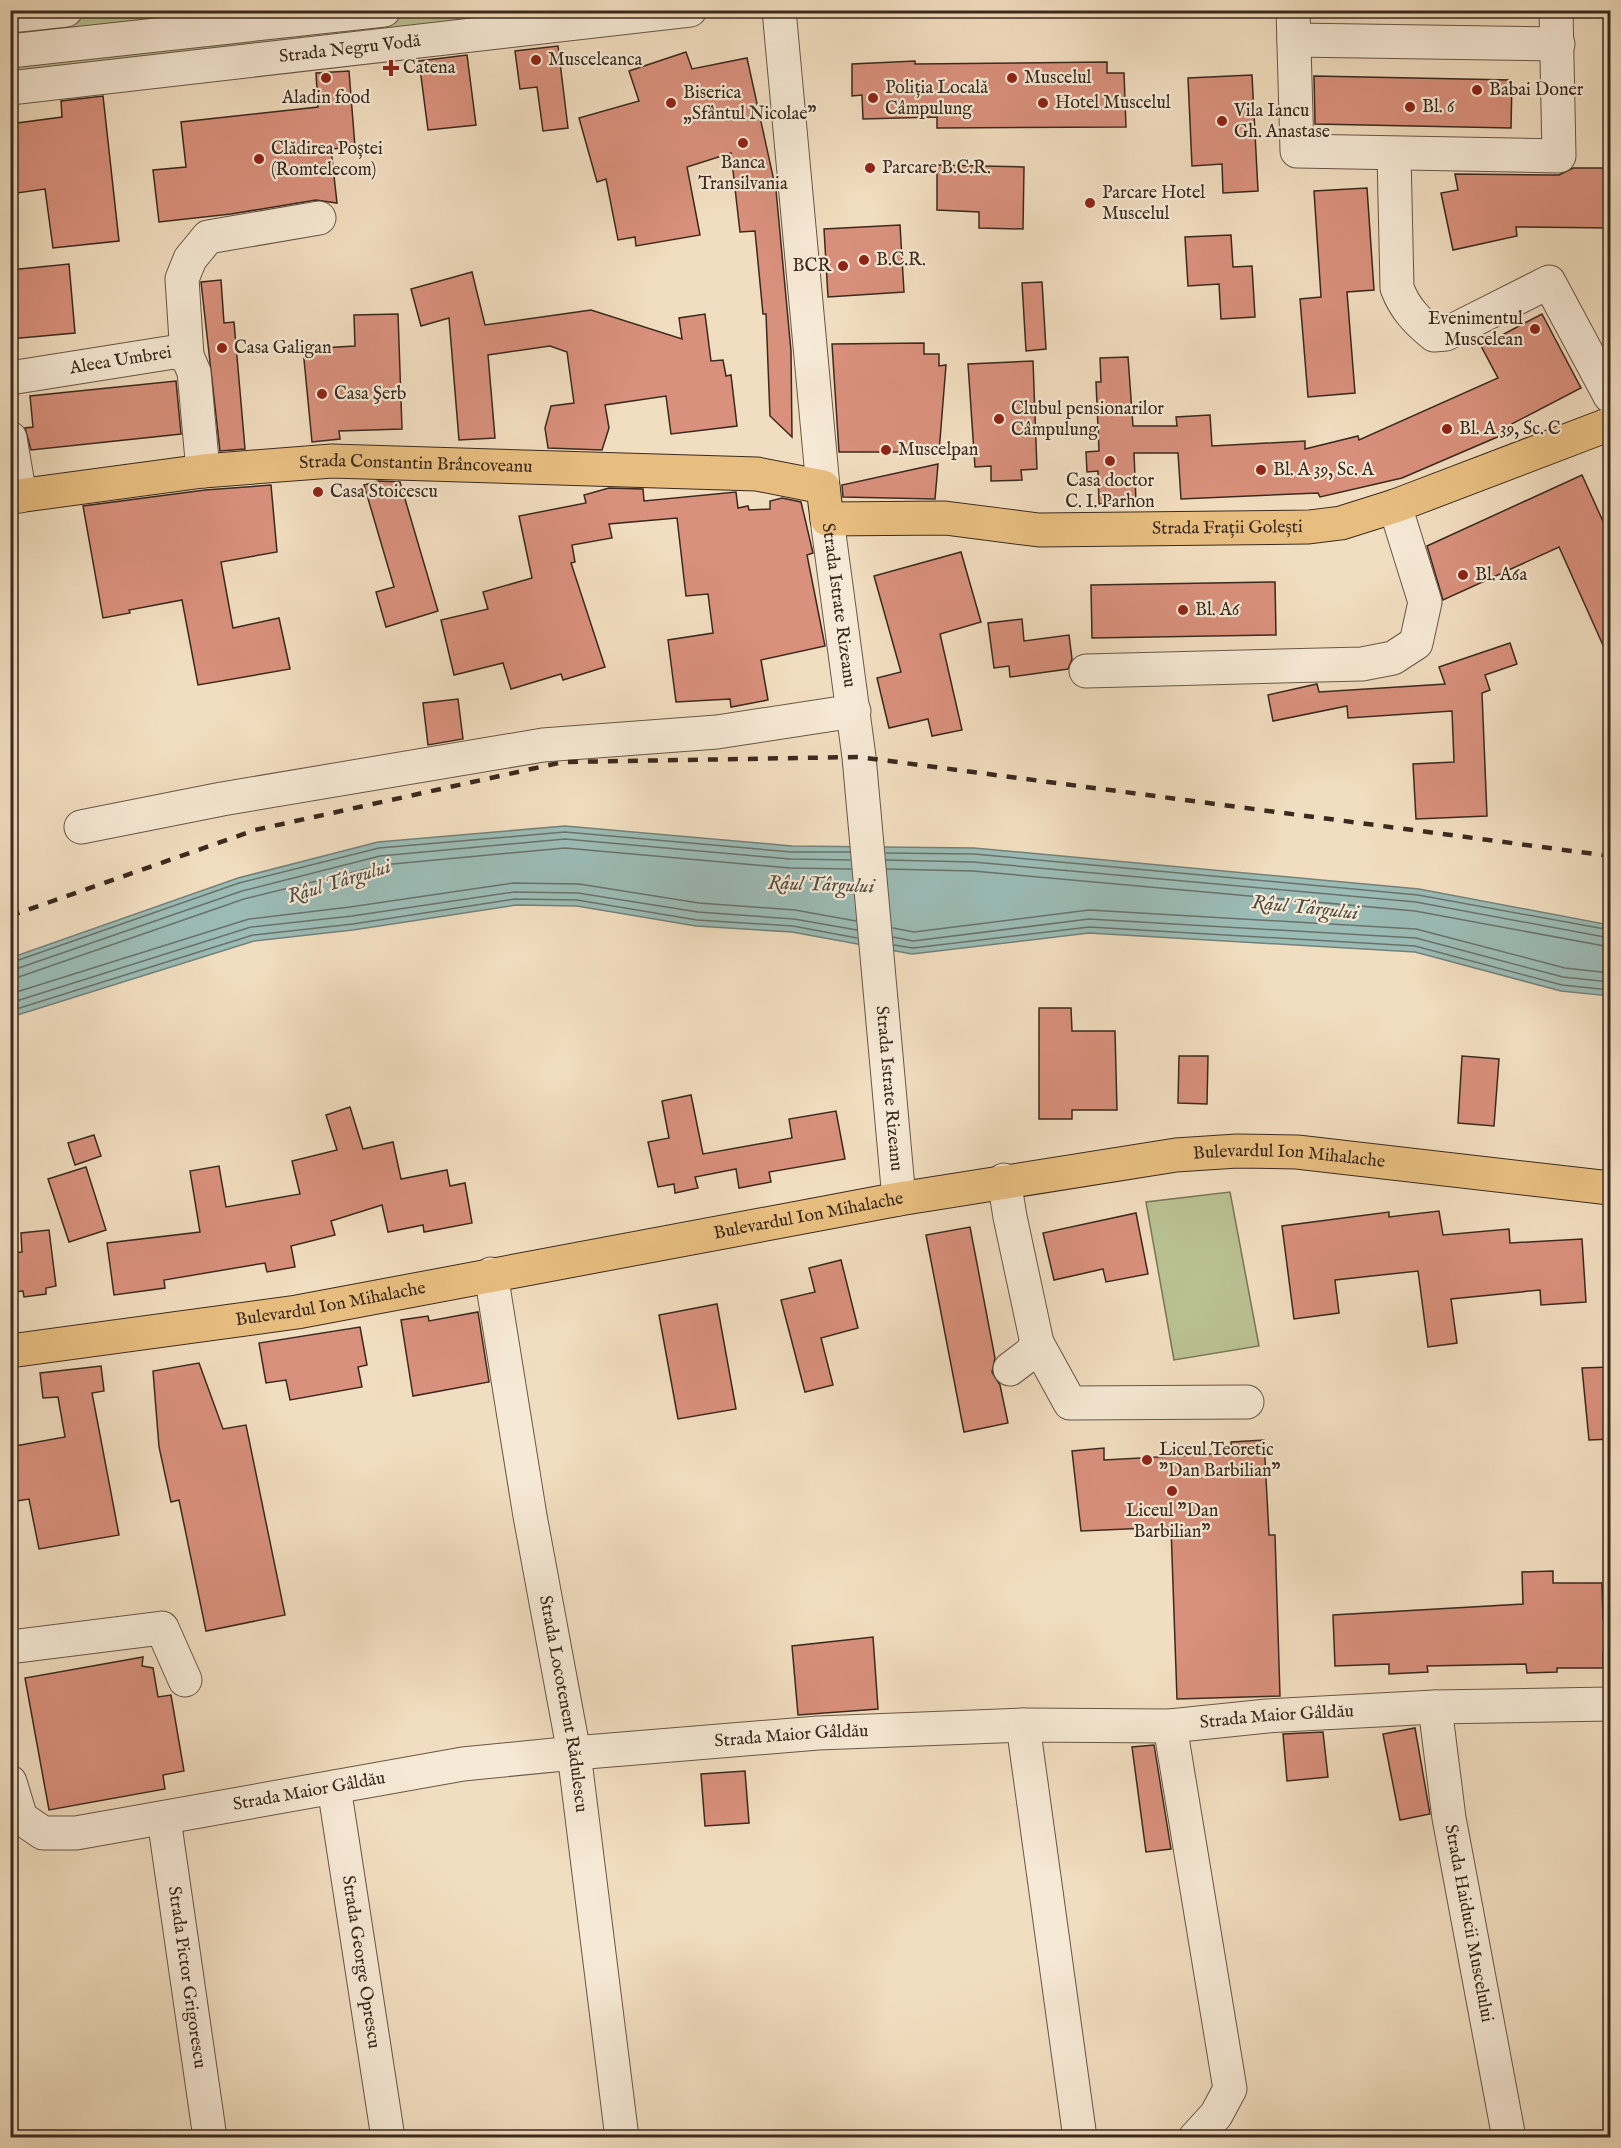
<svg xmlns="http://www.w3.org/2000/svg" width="1621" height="2148" viewBox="0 0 1621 2148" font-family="'IM FELL English',serif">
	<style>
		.green { fill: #b9c192; stroke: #7a7558; stroke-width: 1.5 }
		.water { fill: #9bbbb5; stroke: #748179; stroke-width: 1.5 }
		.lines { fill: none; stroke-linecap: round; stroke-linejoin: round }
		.shore { stroke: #6a726a; stroke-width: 1.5 }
		.building { fill: #d9907c; stroke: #3a291e; stroke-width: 1.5 }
		.minor-casing { stroke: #685646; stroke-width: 35 }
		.major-casing { stroke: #3a291e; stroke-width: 35 }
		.highway-casing { stroke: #3a291e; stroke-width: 35 }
		.minor { stroke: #f6e9d5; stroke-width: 33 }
		.major { stroke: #e8be80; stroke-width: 33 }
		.highway { stroke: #e8be80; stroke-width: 33 }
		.rail { stroke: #3a291e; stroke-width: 4.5; stroke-dasharray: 10 10; stroke-linecap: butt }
		.poi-dot { fill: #8f2418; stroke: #f6e9d5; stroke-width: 2 }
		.labels { text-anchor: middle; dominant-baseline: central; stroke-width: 4.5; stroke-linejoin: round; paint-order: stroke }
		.street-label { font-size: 18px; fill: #3a291e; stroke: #f6e9d5 }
		.poi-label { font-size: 18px; fill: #3a291e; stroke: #f6e9d5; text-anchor: start }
		.water-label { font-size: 20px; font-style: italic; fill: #524e44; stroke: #f6e9d5 }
	</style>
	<rect width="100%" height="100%" fill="#f1ddbf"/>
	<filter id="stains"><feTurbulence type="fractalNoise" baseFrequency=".00333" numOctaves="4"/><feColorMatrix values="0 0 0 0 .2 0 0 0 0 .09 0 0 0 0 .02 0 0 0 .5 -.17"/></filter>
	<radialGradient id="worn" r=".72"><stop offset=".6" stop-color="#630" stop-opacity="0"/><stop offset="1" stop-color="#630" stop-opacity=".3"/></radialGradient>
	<g class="green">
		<polygon points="131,10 651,11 11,83 10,24"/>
		<polygon points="1230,1192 1259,1346 1174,1360 1146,1202"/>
	</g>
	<polygon class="water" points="565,826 792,846 974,848 1419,889 1610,925 1610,996 1561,991 1415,952 1089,933 912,954 792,932 696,926 577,906 516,905 353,930 254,941 11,1017 10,958 238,878 378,842"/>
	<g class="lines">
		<g class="shore">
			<polyline points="886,853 974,854 1418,895 1610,930"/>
			<polyline points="886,860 973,862 1416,902 1610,938"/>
			<polyline points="887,869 973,871 1415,911 1610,947"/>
			<polyline points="893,928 914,932 1089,910 1416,929 1565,968 1610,973"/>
			<polyline points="893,937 913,941 1089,919 1416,938 1563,977 1610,982"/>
			<polyline points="894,945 913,948 1089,927 1415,946 1562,985 1610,990"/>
			<polyline points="10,963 239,883 379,848 565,832 791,852 850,852"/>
			<polyline points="10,971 242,891 380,856 565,839 790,859 850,860"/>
			<polyline points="10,980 244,899 382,865 565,848 790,868 851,869"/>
			<polyline points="10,994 249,919 350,907 513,883 579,884 699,903 795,910 856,921"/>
			<polyline points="10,1003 251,927 352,916 514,892 578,893 698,912 794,919 857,930"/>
			<polyline points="10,1011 253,935 353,924 515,899 577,900 697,920 793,926 857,938"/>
		</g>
	</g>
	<g class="building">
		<polygon points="558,46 568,128 543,131 537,87 520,89 515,51"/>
		<polygon points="686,52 692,69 747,58 776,190 791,351 792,437 770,416 766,314 763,314 755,231 740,232 731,153 687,167 700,235 636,246 635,237 618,240 606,179 597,182 579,118 639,101 629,71"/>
		<polygon points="467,55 476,125 428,130 419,61"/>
		<polygon points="915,61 915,64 1107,62 1107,73 1124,73 1126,127 937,128 937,117 863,119 862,95 852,96 852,64"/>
		<polygon points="349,71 355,147 331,149 337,203 316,200 231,214 159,222 153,170 186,167 181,122 318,107 316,73"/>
		<polygon points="1252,75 1258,191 1223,193 1222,164 1192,166 1188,78"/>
		<polygon points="1314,76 1512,80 1511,128 1315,124"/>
		<polygon points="103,96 119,241 53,248 45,189 10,194 10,124 62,117 61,101"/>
		<polygon points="937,165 1024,167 1023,229 979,228 979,212 937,210"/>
		<polygon points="1573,168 1611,168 1611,228 1516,227 1517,236 1453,250 1441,193 1458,190 1455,174 1559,175"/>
		<polygon points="1367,188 1374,290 1347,292 1355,393 1308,397 1300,299 1321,297 1314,191"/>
		<polygon points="900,225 904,292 828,297 824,229"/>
		<polygon points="1231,235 1233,267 1252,266 1255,317 1221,319 1219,284 1188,286 1185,237"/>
		<polygon points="69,264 75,333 10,339 10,270"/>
		<polygon points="472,272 485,325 591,310 682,339 679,318 705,314 711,361 723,360 726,376 731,375 737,426 671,434 666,396 605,405 609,428 602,450 548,448 545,428 551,406 574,403 567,352 550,346 488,355 495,438 459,440 449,318 421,326 411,289"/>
		<polygon points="221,280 224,323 234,322 245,449 220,451 201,282"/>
		<polygon points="1042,282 1046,349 1026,351 1022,283"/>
		<polygon points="398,314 402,429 339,431 340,439 312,442 303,349 355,346 354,315"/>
		<polygon points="1542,314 1581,388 1500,430 1502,435 1402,478 1320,497 1318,493 1181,499 1178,453 1134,453 1136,502 1099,504 1098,471 1087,472 1086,452 1099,451 1096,382 1101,382 1100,358 1128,357 1133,426 1177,426 1176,417 1210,415 1212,446 1305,441 1305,449 1358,436 1359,440 1498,378 1481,346"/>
		<polygon points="924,343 924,354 939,354 939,366 946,365 939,452 839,452 832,344"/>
		<polygon points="1033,361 1037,469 1021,470 1022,480 991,481 991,466 975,467 968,364"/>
		<polygon points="176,381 181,434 31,450 25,428 33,427 30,396"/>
		<polygon points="938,464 935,499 843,497 842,485"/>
		<polygon points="1582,475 1611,539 1611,663 1559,547 1443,600 1427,546"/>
		<polygon points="378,481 400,482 438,611 386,627 376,592 394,587 364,485"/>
		<polygon points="271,485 277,552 221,562 233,628 279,618 290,669 198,685 182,600 129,610 130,613 103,618 83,506 205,490"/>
		<polygon points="609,488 643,489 644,501 736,492 738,508 748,506 749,510 770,509 770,501 782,498 801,502 813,553 807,555 825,646 761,660 768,700 731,707 730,699 676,702 668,640 713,633 708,594 686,596 677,518 609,524 612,538 572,545 575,562 571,563 605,667 563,680 561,674 511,689 503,663 454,675 441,620 488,609 483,592 532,578 519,516 586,503 584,495"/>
		<polygon points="961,552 981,622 940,634 962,730 932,736 928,719 889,728 877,678 901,672 874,576"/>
		<polygon points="1275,582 1276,635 1092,638 1091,585"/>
		<polygon points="1022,619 1024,641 1069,635 1072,659 1068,669 1010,677 1009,666 994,668 988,623"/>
		<polygon points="1510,643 1517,664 1485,675 1490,690 1482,693 1487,816 1416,819 1413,764 1454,762 1452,711 1348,718 1347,706 1273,721 1268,695 1317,684 1319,692 1445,684 1439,667"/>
		<polygon points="458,699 463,739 428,745 423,703"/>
		<polygon points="1039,1008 1071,1008 1072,1031 1115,1031 1117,1110 1072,1110 1072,1119 1039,1119"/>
		<polygon points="1179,1056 1208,1056 1207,1104 1178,1103"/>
		<polygon points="1462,1056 1499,1059 1494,1126 1458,1123"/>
		<polygon points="691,1095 703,1154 792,1138 789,1119 836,1111 845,1159 769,1172 771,1182 739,1188 736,1169 695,1177 698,1188 675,1193 674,1184 658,1187 648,1142 669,1138 662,1101"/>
		<polygon points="350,1107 363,1149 393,1142 401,1179 447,1170 450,1186 465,1183 472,1223 424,1232 423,1225 388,1232 382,1205 331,1221 335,1235 291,1246 295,1267 267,1272 265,1263 164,1280 165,1288 114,1295 107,1243 200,1232 190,1171 219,1166 226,1207 300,1194 292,1161 337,1150 326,1115"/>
		<polygon points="94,1135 101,1156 75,1165 68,1143"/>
		<polygon points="86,1167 106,1230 69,1242 48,1179"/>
		<polygon points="1439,1211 1443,1235 1509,1229 1510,1243 1582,1239 1586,1302 1541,1305 1540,1290 1451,1299 1457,1343 1428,1347 1418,1271 1335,1280 1339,1313 1294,1319 1282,1226 1389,1212 1389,1217"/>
		<polygon points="1136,1213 1148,1274 1106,1282 1103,1269 1054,1280 1043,1233"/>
		<polygon points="970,1227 995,1358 992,1372 1000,1385 1008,1423 964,1432 926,1235"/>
		<polygon points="49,1230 56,1286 46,1288 46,1294 24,1297 23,1291 13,1292 10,1253 22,1252 21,1233"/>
		<polygon points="841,1260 858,1328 821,1338 833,1385 805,1392 781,1300 815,1292 809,1268"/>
		<polygon points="717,1304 736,1409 678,1419 659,1315"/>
		<polygon points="478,1312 489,1382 413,1396 401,1320 428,1316 429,1321"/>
		<polygon points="360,1327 367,1365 358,1367 362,1387 290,1400 286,1380 266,1383 259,1343"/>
		<polygon points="199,1363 223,1429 246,1425 285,1615 206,1631 179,1500 171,1502 159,1447 153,1371"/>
		<polygon points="101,1366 104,1391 92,1393 119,1535 39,1549 29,1499 10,1502 10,1447 65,1437 58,1397 43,1398 40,1373"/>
		<polygon points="1611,1367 1611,1439 1589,1440 1582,1368"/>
		<polygon points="1264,1440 1269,1535 1275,1535 1280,1696 1177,1699 1171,1527 1081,1531 1072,1451 1104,1448 1104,1460 1232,1453 1231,1442"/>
		<polygon points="1553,1571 1553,1583 1602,1583 1603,1619 1611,1619 1611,1651 1603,1652 1603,1668 1557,1668 1557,1672 1527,1673 1526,1664 1427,1666 1428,1672 1389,1674 1389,1664 1335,1666 1333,1615 1523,1604 1522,1572"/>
		<polygon points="873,1637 878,1709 798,1715 792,1646"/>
		<polygon points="143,1657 142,1666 153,1668 158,1697 171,1695 184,1771 163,1775 165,1789 49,1810 25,1678"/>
		<polygon points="1415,1728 1430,1814 1400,1820 1383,1734"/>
		<polygon points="1323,1732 1328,1777 1287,1781 1283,1734"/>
		<polygon points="1154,1745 1171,1849 1146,1852 1132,1747"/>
		<polygon points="745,1771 749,1823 705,1826 701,1774"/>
	</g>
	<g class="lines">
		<g class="minor-casing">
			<g id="minor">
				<polyline points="779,10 823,487"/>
				<polyline points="1293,10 1297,151 1559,156 1556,10"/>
				<polyline points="10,16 66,10"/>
				<polyline points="1294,40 1558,44"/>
				<polyline points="10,51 384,10"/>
				<path id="s1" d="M10 88 690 10"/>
				<path d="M1394 154 1397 288C1405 309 1417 321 1434 335L1446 334 1549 282 1610 396"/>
				<polyline points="187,356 182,279 190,259 208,237 319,218"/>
				<path id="s2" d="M10 378 174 352 187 356 194 372 203 471"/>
				<polyline points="10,438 20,496"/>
				<path id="s3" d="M827 519 859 757 899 1199"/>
				<polyline points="1086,671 1362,664 1393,658 1416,643 1425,602 1395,506"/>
				<polyline points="81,827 222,799 543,745 717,732 854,711"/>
				<polyline points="1004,1180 1010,1217 1037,1343 1070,1403 1247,1402"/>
				<path id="s4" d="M491 1274 530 1516 574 1753 622 2138"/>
				<polyline points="1010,1369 1031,1353 1037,1343"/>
				<polyline points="10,1647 162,1628 185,1680"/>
				<path id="s5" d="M1435 1707 1449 1818 1509 2138"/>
				<polyline points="1023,1725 1080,2138"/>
				<polyline points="1170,1726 1230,2089 1216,2115 1195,2138"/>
				<path id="s6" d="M10 1782 21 1818 43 1833H76L463 1764 574 1753 818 1733 1023 1725 1170 1726 1267 1716 1435 1707 1610 1704"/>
				<path id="s7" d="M334 1787 388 2138"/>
				<path id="s8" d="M164 1819 210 2138"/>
			</g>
		</g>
		<g class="major-casing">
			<g id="major">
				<path id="s9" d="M10 497 203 471 332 461 757 474 823 487 827 519 945 518 1039 530 1309 527 1341 523 1395 506 1610 424"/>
			</g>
		</g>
		<g class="highway-casing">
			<g id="highway">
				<path id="s10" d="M10 1351 297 1312 899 1199 1176 1155 1237 1151 1297 1152 1610 1188"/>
			</g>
		</g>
		<use href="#minor" class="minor"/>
		<use href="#major" class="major"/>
		<use href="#highway" class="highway"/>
		<polyline class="rail" points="10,916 255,830 563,762 859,757 1610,856"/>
	</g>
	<g class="poi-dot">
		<circle cx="536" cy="60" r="6"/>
		<path d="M388 59h6v6h6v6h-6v6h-6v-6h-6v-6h6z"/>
		<circle cx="326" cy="78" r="6"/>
		<circle cx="1012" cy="78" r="6"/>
		<circle cx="1477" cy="90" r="6"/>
		<circle cx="873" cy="98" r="6"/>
		<circle cx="671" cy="103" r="6"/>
		<circle cx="1043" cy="103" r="6"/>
		<circle cx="1410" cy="107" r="6"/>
		<circle cx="1222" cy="121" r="6"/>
		<circle cx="743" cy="143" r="6"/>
		<circle cx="259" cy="159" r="6"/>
		<circle cx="870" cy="168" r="6"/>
		<circle cx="1090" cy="203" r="6"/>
		<circle cx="864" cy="260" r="6"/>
		<circle cx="843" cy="266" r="6"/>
		<circle cx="1535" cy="329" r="6"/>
		<circle cx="222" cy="348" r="6"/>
		<circle cx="322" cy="394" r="6"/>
		<circle cx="999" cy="419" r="6"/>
		<circle cx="1447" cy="429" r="6"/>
		<circle cx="886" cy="450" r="6"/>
		<circle cx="1110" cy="461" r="6"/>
		<circle cx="1261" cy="470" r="6"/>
		<circle cx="318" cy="492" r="6"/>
		<circle cx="1463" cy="575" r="6"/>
		<circle cx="1183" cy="610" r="6"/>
		<circle cx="1147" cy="1460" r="6"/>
		<circle cx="1172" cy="1491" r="6"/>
	</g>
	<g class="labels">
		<g class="street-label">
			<text stroke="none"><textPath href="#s1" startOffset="342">Strada Negru Vodă</textPath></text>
			<text stroke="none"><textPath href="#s2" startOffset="112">Aleea Umbrei</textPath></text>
			<text stroke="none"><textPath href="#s9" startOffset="408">Strada Constantin Brâncoveanu</textPath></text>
			<text stroke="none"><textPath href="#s9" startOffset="1250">Strada Frații Golești</textPath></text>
			<text stroke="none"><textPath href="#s3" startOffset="87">Strada Istrate Rizeanu</textPath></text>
			<text stroke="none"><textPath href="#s3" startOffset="573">Strada Istrate Rizeanu</textPath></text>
			<text stroke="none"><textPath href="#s10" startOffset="1296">Bulevardul Ion Mihalache</textPath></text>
			<text stroke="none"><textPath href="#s10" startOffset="810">Bulevardul Ion Mihalache</textPath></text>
			<text stroke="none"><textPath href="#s10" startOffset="324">Bulevardul Ion Mihalache</textPath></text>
			<text stroke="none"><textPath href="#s4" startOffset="436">Strada Locotenent Rădulescu</textPath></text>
			<text stroke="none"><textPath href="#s6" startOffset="1306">Strada Maior Gâldău</textPath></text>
			<text stroke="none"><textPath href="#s6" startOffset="820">Strada Maior Gâldău</textPath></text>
			<text stroke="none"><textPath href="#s6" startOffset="334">Strada Maior Gâldău</textPath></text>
			<text stroke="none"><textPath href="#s5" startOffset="219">Strada Haiducii Muscelului</textPath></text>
			<text stroke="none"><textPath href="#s7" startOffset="177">Strada George Oprescu</textPath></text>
			<text stroke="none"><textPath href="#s8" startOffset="160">Strada Pictor Grigorescu</textPath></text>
		</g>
		<g class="poi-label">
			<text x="548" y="60">Musceleanca</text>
			<text x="403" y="68">Catena</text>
			<text x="1024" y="78">Muscelul</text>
			<text x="885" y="88">Poliția Locală<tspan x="885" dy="21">Câmpulung</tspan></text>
			<text x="1489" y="90">Babai Doner</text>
			<text x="683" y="93">Biserica<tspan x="683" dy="21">„Sfântul Nicolae”</tspan></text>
			<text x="326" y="98" text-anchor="middle">Aladin food</text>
			<text x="1055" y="103">Hotel Muscelul</text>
			<text x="1422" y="107">Bl. 6</text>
			<text x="1234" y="111">Vila Iancu<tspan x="1234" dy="21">Gh. Anastase</tspan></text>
			<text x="271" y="149">Clădirea Poștei<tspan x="271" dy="21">(Romtelecom)</tspan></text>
			<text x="743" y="163" text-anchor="middle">Banca<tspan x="743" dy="21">Transilvania</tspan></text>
			<text x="882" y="168">Parcare B.C.R.</text>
			<text x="1102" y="193">Parcare Hotel<tspan x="1102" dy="21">Muscelul</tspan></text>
			<text x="876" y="260">B.C.R.</text>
			<text x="831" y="266" text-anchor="end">BCR</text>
			<text x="1523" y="319" text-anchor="end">Evenimentul<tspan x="1523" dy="21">Muscelean</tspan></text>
			<text x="234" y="348">Casa Galigan</text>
			<text x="334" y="394">Casa Şerb</text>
			<text x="1011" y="409">Clubul pensionarilor<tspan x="1011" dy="21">Câmpulung</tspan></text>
			<text x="1459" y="429">Bl. A 39, Sc. C</text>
			<text x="898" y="450">Muscelpan</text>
			<text x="1273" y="470">Bl. A 39, Sc. A</text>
			<text x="1110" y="481" text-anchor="middle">Casa doctor<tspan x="1110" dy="21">C. I. Parhon</tspan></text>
			<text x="330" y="492">Casa Stoicescu</text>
			<text x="1475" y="575">Bl. A6a</text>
			<text x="1195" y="610">Bl. A6</text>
			<text x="1159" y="1450">Liceul Teoretic<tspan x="1159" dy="21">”Dan Barbilian”</tspan></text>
			<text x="1172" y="1511" text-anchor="middle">Liceul ”Dan<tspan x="1172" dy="21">Barbilian”</tspan></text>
		</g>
		<g class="water-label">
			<text transform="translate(339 882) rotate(-17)">Râul Târgului</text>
			<text transform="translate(821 885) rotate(2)">Râul Târgului</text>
			<text transform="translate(1305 908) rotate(6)">Râul Târgului</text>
		</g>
	</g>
	<rect width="1621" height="2148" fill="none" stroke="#f1ddbf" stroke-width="36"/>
	<rect x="12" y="12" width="1597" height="2124" fill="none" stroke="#3a291e" stroke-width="3"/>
	<rect x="18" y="18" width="1585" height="2112" fill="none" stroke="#3a291e" stroke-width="1.5"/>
	<rect width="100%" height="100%" filter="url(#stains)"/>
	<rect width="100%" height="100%" fill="url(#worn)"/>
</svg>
